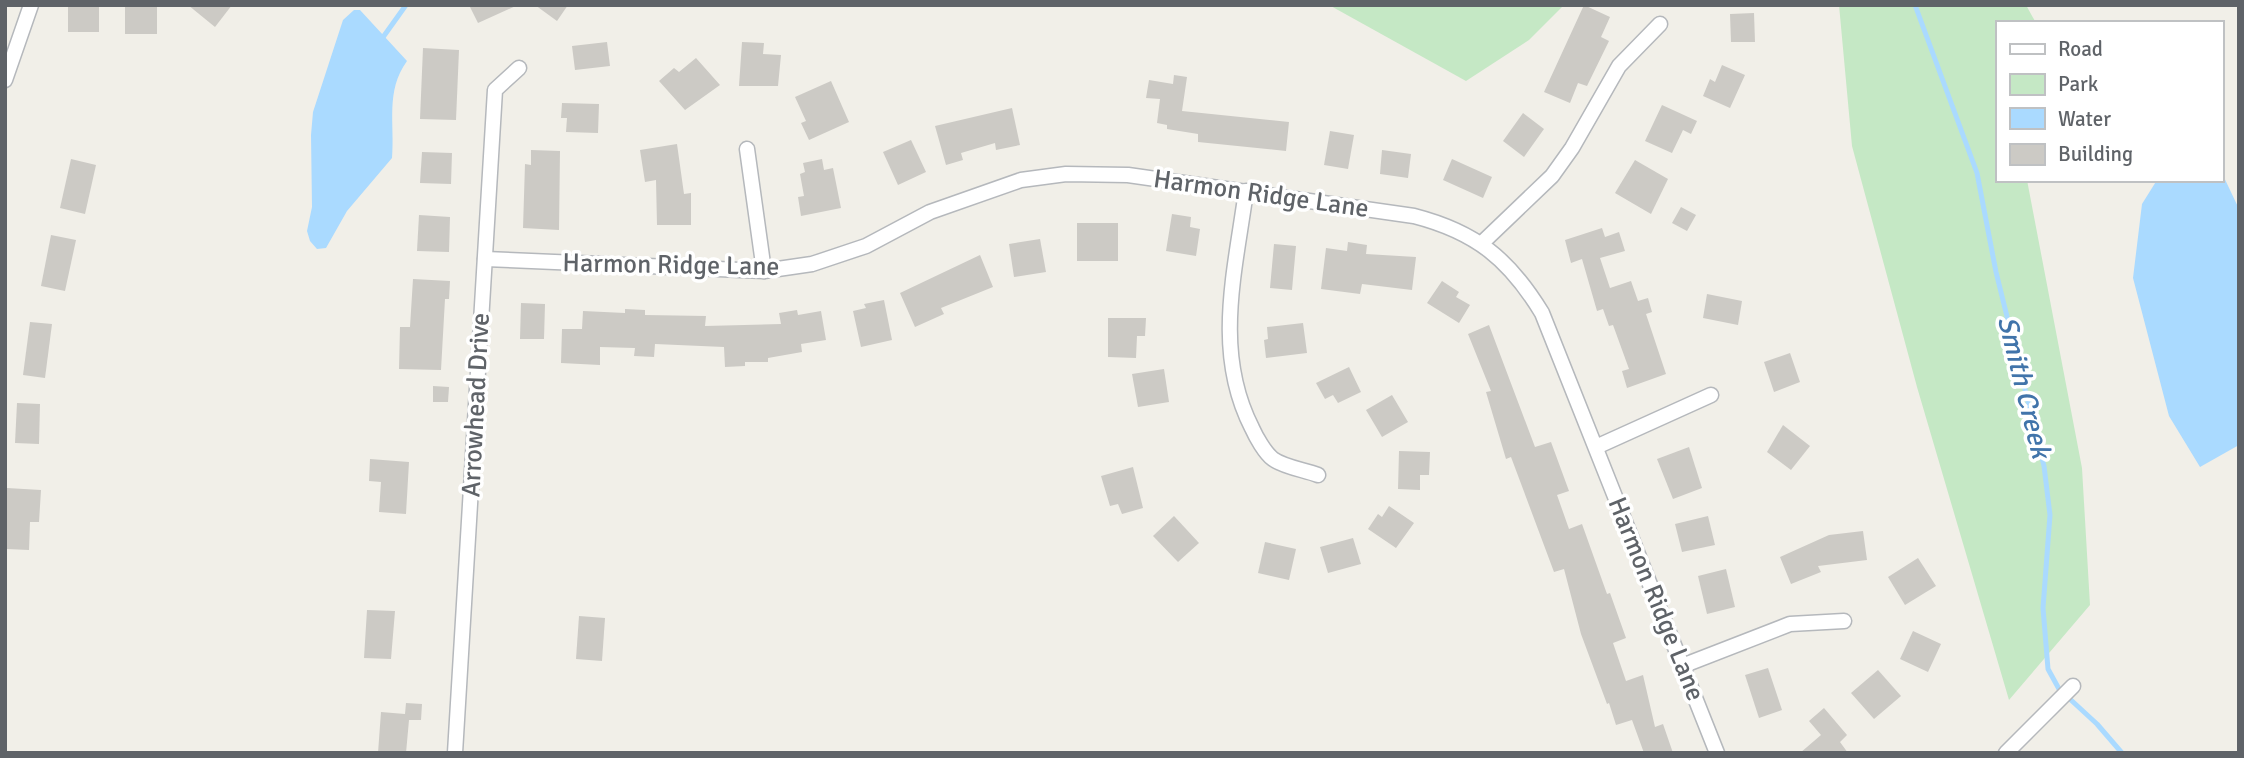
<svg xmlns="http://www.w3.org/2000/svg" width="2244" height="758" viewBox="0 0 2244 758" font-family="Signika,sans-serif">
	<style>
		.green { fill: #c5e8c5 }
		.water { fill: #aadaff }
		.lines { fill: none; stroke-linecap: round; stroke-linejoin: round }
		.stream { stroke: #aadaff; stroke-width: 5 }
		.building { fill: #cccac5 }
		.minor-casing { stroke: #b5b8bc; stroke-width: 17 }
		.minor { stroke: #fff; stroke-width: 14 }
		.labels { text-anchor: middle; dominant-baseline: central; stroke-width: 7; stroke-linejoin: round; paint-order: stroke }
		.street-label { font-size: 26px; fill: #5f6368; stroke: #fff }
		.water-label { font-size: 28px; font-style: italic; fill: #4174aa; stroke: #fff }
	</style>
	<rect width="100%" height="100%" fill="#f1efe8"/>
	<g class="green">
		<polygon points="1329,5 1564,5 1529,40 1466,81"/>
		<polygon points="1839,5 2026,5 2036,23 1997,23 1997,180 2027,180 2082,468 2090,605 2009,700 1917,387 1852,146"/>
	</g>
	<g class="water">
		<path d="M354 10H360L407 61C385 91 395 124 392 158L347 211 326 248 317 249 310 241 307 231 312 207 311 135 313 112 343 20Z"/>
		<polygon points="2221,171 2239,209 2239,445 2200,467 2169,416 2133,278 2142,204 2157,180 2221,180"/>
	</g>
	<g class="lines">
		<g class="stream">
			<polyline points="1915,5 1977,173 1996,272 2044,466 2050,515 2043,608 2048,669 2059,689 2097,724 2122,753"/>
			<polyline points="381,40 406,5"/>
		</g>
	</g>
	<g class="building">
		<rect x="68" y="5" width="31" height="27"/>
		<rect x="125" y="5" width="32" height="29"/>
		<polygon points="188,5 232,5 215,27"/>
		<polygon points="469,5 518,5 478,23"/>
		<polygon points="535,5 568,5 557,21"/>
		<polygon points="1584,5 1610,17 1601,37 1609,41 1587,86 1578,83 1570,103 1544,92"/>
		<polygon points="1754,13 1755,42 1731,42 1730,14"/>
		<polygon points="607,42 610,66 575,70 572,46"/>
		<polygon points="742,42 764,43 763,54 781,55 778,86 739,86"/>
		<polygon points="423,48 459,50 456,120 420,119"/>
		<polygon points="696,58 720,85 685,110 659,81 674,68 679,72"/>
		<polygon points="1722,65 1745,75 1730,108 1703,96 1710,79 1715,82"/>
		<polygon points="1174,75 1187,77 1182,111 1289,122 1286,151 1198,142 1198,134 1167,129 1167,125 1157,123 1160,99 1146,98 1149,80 1173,84"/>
		<polygon points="831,81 849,122 809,140 801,123 806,121 795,97"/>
		<polygon points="562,103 599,104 598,133 566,132 567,118 561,118"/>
		<polygon points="1662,105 1697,121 1691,134 1683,130 1672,153 1645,141"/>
		<polygon points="1012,108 1020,145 996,150 995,143 961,153 963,160 946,165 935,126"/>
		<polygon points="1523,113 1544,129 1524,157 1503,141"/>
		<polygon points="1330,131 1354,135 1348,169 1324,165"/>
		<polygon points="911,140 926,172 898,185 883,152"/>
		<polygon points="677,144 684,194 691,193 691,225 657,225 656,180 645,182 640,150"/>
		<polygon points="531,150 560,151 559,230 523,228 525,164 531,165"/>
		<polygon points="1382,150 1411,154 1408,178 1380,174"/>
		<polygon points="422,152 452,153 451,184 420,183"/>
		<polygon points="71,159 96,165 85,214 60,208"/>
		<polygon points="822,159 824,170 833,168 841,208 801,216 798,197 804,196 800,174 805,172 803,163"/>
		<polygon points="1452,159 1492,177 1483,198 1443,180"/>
		<polygon points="1635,160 1668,179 1651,214 1615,193"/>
		<polygon points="1681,207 1696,215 1687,231 1672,223"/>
		<polygon points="1172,214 1191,217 1190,227 1200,229 1196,256 1166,251"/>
		<polygon points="419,215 450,217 449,252 417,251"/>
		<rect x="1077" y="223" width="41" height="38"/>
		<polygon points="1602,228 1605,237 1619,232 1625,251 1600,258 1610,288 1631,281 1638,301 1648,298 1652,312 1646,314 1666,374 1627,388 1622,371 1629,369 1613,325 1609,326 1603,309 1597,311 1582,259 1571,263 1565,240"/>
		<polygon points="51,235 76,240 65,291 41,286"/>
		<polygon points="1040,239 1046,272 1014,277 1009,244"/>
		<polygon points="1348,242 1367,245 1366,254 1416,257 1412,290 1362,284 1360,294 1321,289 1326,248 1347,251"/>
		<polygon points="1274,244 1296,246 1292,290 1270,288"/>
		<polygon points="980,255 993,287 941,308 944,314 915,327 900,293"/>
		<polygon points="413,279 450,281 449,299 445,299 441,370 399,369 400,327 410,327"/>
		<polygon points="1442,281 1459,292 1456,297 1470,305 1459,323 1427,303"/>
		<polygon points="1707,294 1742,301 1738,325 1703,318"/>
		<polygon points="884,300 892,340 861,347 853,311 866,308 864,304"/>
		<polygon points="521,303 545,304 544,339 520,339"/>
		<polygon points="625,309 645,310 645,315 706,316 705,326 781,324 779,313 797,310 798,315 821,311 826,340 801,344 802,352 768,358 768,362 745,362 745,366 725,367 724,347 655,344 654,357 634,356 635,348 600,347 600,365 561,363 562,329 582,329 583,311 625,313"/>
		<polygon points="1108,318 1146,318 1145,336 1137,336 1136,358 1108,357"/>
		<polygon points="30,322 52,324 45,378 23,375"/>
		<polygon points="1303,323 1307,353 1266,358 1264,340 1268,339 1267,327"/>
		<polygon points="1489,325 1535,447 1551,442 1569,491 1557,495 1569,529 1582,524 1607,594 1610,593 1626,638 1613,643 1626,681 1643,675 1655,727 1663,724 1673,753 1644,753 1632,720 1616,725 1609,703 1607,704 1581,634 1564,569 1554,572 1511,457 1506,459 1486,392 1491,391 1468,334"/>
		<polygon points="1790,353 1800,382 1774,392 1764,362"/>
		<polygon points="1349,367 1361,392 1338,403 1333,395 1325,399 1316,383"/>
		<polygon points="1164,369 1169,402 1138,407 1132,374"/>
		<polygon points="433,386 449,387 448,402 433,402"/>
		<polygon points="1392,395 1408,422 1382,437 1366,410"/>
		<polygon points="17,403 40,404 39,444 15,443"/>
		<polygon points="1783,425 1810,446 1791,470 1767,452"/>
		<polygon points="1689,447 1702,488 1673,499 1657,459"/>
		<polygon points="1399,451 1430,452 1429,475 1420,475 1420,490 1398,489"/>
		<polygon points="370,459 409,462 406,514 379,512 381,482 369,481"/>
		<polygon points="1133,467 1143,508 1122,514 1118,504 1110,506 1101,476"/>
		<polygon points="7,488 41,490 39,522 30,522 29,550 7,549"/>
		<polygon points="1389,506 1414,523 1396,548 1368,529 1378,514 1382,517"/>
		<polygon points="1174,516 1199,543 1178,562 1153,536"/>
		<polygon points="1708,516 1715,545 1682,552 1675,524"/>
		<polygon points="1863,531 1867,560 1818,566 1821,572 1791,584 1780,557 1829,535"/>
		<polygon points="1353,538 1361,564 1328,573 1320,547"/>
		<polygon points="1265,542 1296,549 1289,580 1258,573"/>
		<polygon points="1918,558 1936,586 1905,605 1888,577"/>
		<polygon points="1726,569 1735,607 1707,614 1698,576"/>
		<polygon points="367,610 395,611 391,659 364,658"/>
		<polygon points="579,616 605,618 602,661 576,659"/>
		<polygon points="1913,631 1941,644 1928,672 1900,659"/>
		<polygon points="1768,668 1782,710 1759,718 1745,675"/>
		<polygon points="1878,670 1901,696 1874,719 1851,693"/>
		<polygon points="406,703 422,704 421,720 409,720 406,753 378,753 381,712 405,714"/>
		<polygon points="1824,708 1847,735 1840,742 1848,753 1800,753 1821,735 1809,721"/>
	</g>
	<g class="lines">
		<g class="minor-casing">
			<g id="minor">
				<polyline points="5,80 31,5"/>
				<polyline points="747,149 764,271"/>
				<path d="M1246 191C1235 272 1213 352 1252 428 1256 437 1265 453 1273 459 1284 467 1305 470 1318 475"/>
				<polyline points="1482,243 1552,176 1572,148 1619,66 1660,24"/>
				<path d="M485 259 764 271 812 264 866 246 930 212 1021 180 1066 174 1128 175 1414 216C1476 232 1509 259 1542 313L1717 753"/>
				<polyline points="1596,447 1711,395"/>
				<polyline points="1682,666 1790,624 1844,621"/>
				<polyline points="455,753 495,90 519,68"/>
				<polyline points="2006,753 2073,686"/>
			</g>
		</g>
		<use href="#minor" class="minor"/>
	</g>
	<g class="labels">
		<g class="street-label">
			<text transform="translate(1261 194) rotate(8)">Harmon Ridge Lane</text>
			<text transform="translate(671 265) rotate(1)">Harmon Ridge Lane</text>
			<text transform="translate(476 405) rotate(-87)">Arrowhead Drive</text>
			<text transform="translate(1656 599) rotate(68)">Harmon Ridge Lane</text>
		</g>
		<g class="water-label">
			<text transform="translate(2024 387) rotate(76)">Smith Creek</text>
		</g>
	</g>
	<rect width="2244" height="758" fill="none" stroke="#5f6368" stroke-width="14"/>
	<rect x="1996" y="21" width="228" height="161" fill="#ffffff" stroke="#bfc1c3" stroke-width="2"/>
	<rect x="2010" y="44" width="35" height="10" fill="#ffffff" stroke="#bfc1c3" stroke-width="2"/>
	<text x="2058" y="56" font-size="21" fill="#5f6368">Road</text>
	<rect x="2010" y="74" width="35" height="21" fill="#c5e8c5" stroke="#bfc1c3" stroke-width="2"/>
	<text x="2058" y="91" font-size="21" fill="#5f6368">Park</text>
	<rect x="2010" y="108" width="35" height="21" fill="#aadaff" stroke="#bfc1c3" stroke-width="2"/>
	<text x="2058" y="126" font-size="21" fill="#5f6368">Water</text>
	<rect x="2010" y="144" width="35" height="21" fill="#cccac5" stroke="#bfc1c3" stroke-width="2"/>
	<text x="2058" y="161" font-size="21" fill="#5f6368">Building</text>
</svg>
